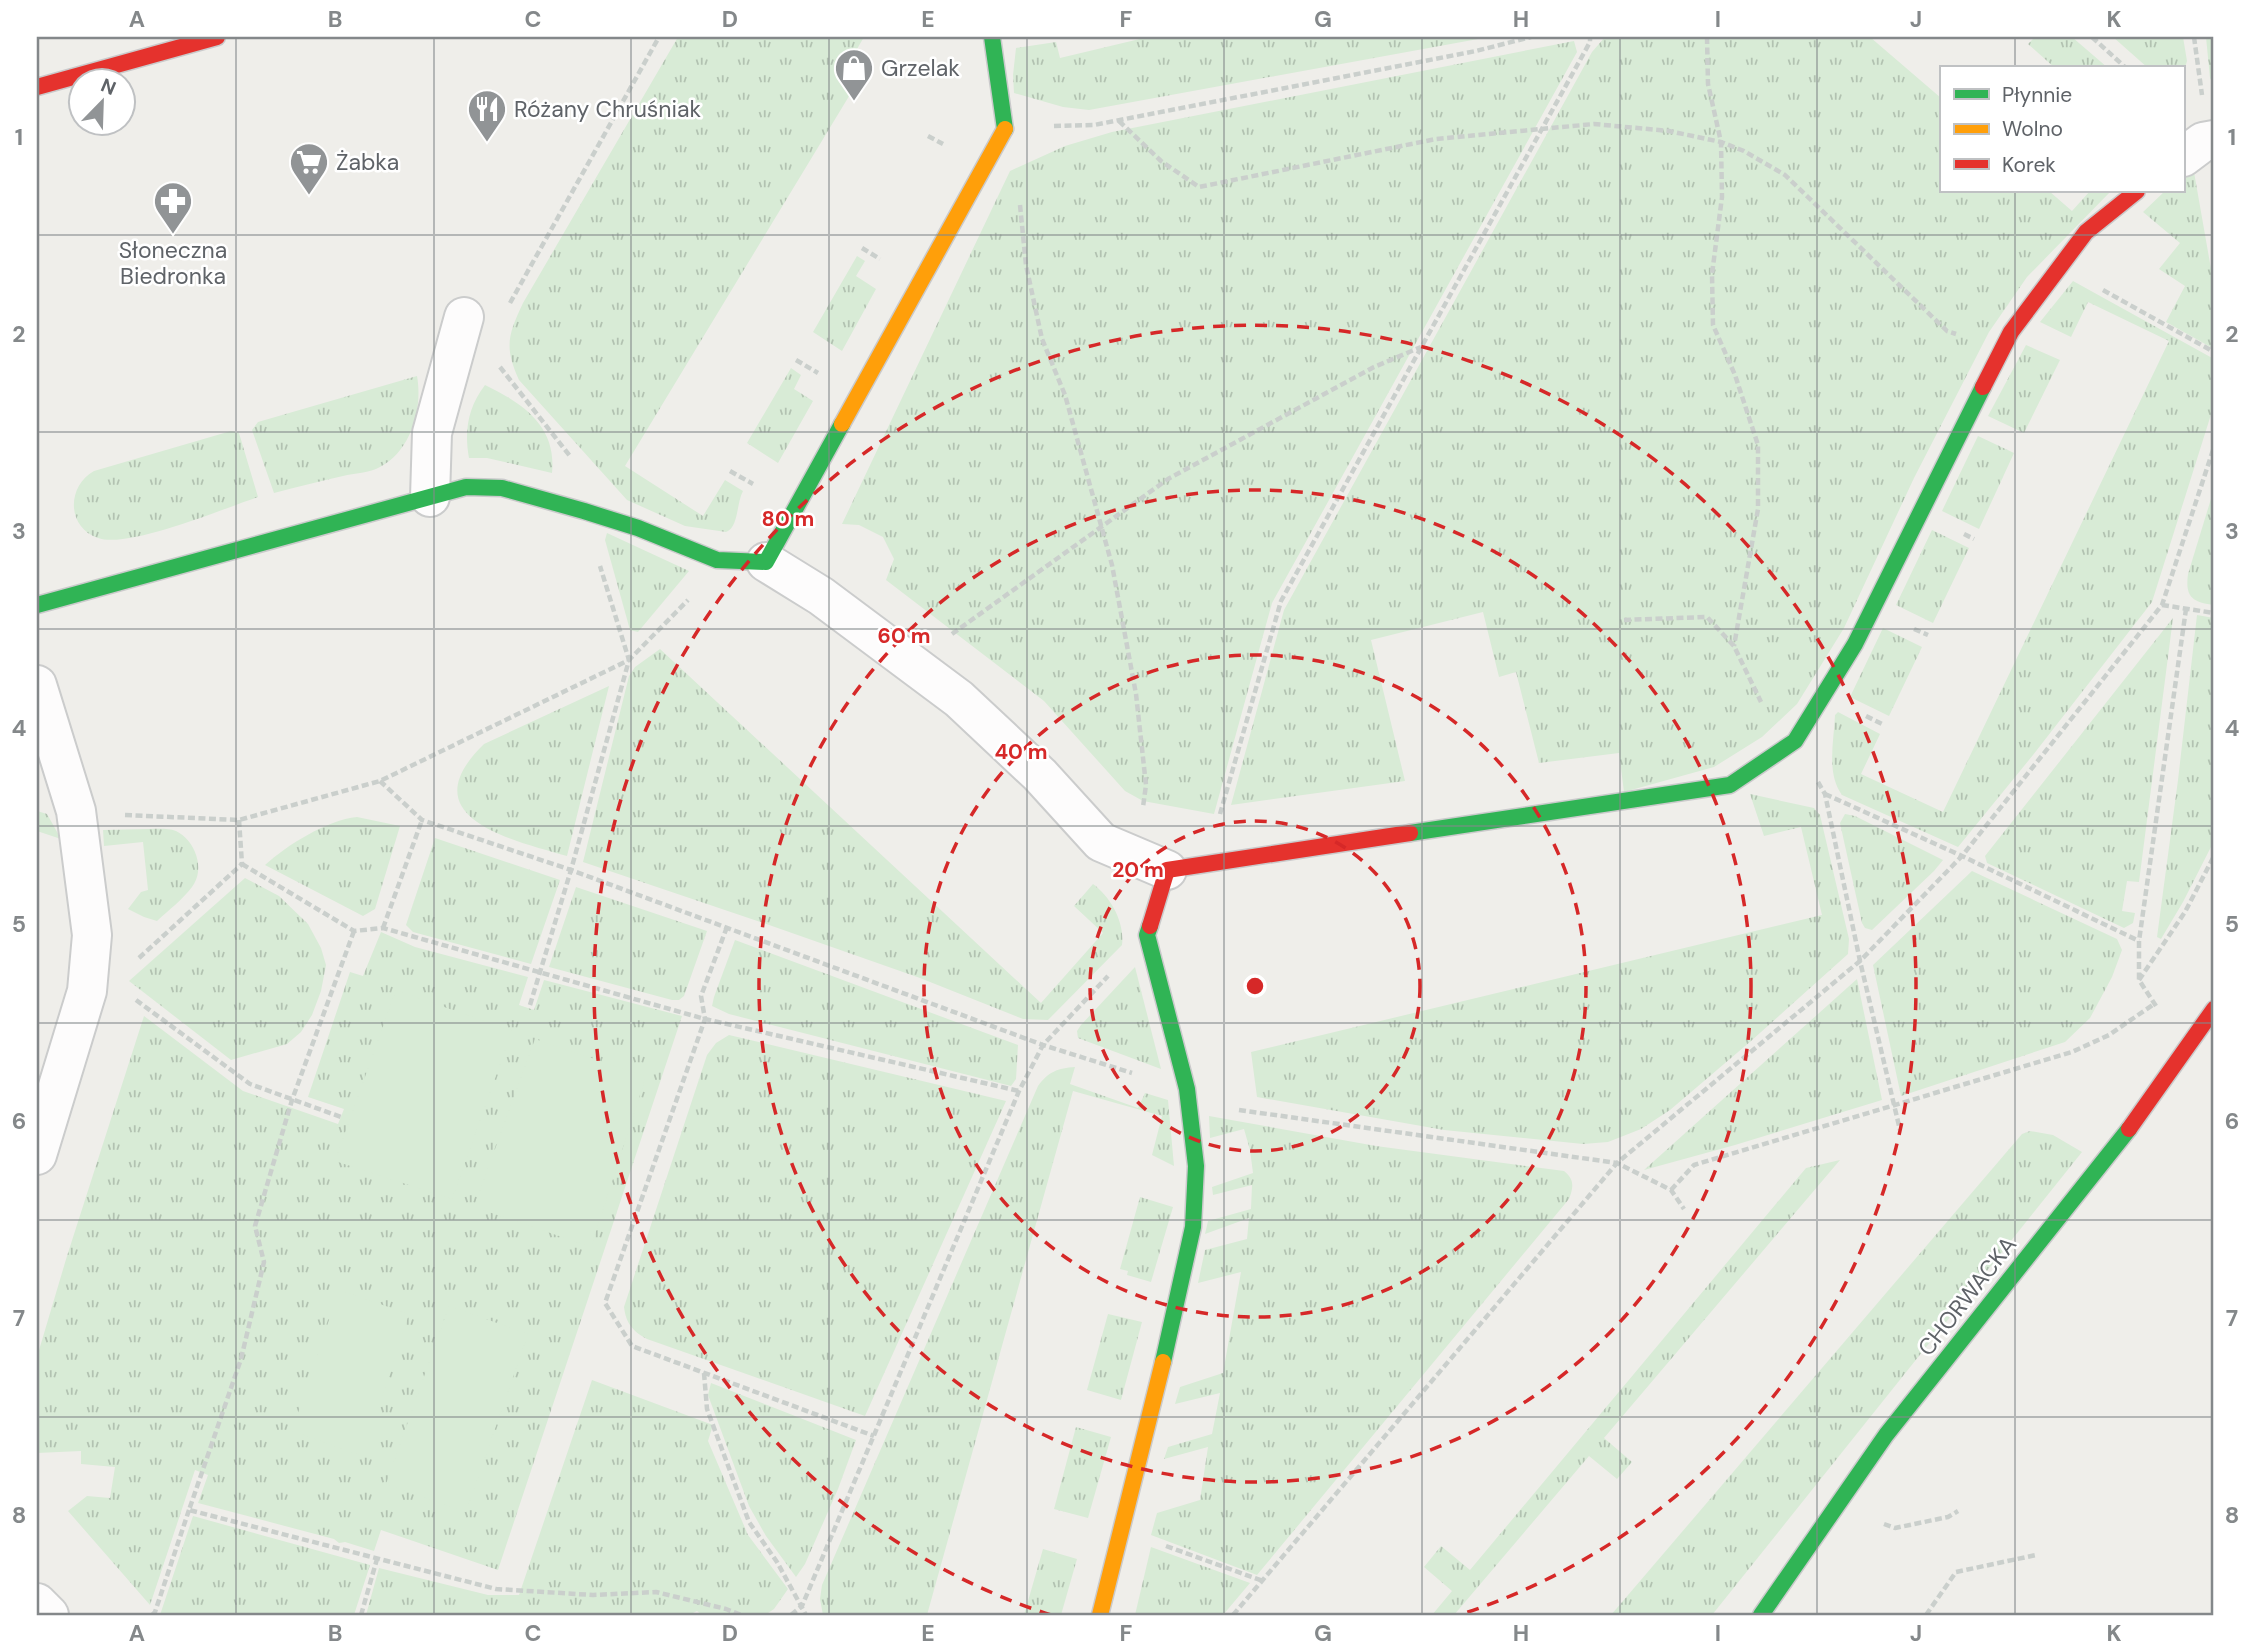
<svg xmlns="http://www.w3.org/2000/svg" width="2251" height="1652" viewBox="0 0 2251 1652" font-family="'DM Sans',sans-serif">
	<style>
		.grass { fill: url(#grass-tufts) }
		.pitch { fill: #d8ebd6 }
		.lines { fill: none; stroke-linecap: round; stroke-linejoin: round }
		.street-casing { stroke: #cbcccc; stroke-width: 42 }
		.fast-casing { stroke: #cacacb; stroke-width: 19 }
		.slow-casing { stroke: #cacacb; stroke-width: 19 }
		.jam-casing { stroke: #cacacb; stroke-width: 19 }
		.path { stroke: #cacfcc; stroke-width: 4.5; stroke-dasharray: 7 3.5; stroke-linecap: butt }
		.street { stroke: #fdfcfc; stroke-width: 38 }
		.fast { stroke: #30b455; stroke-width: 16 }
		.slow { stroke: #ff9f0a; stroke-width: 16 }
		.jam { stroke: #e5322d; stroke-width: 16 }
		.grid { fill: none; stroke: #84888a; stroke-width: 2; stroke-opacity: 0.55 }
		.ring { fill: none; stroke: #d62828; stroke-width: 3.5; stroke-dasharray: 12 9 }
		.labels { text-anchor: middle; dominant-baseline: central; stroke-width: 5; stroke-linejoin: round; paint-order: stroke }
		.poi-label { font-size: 23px; fill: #5f6368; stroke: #fff; text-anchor: start }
		.street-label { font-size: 23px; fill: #5f6368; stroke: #fff }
		.centre { fill: #d62828; stroke: #fff; stroke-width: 3.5 }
		.ring-label { font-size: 21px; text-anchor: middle; font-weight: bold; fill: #d62828; stroke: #fff; stroke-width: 5; stroke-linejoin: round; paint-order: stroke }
		.neatline { fill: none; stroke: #84888a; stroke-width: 2.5 }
		.grid-label { font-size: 23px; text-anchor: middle; font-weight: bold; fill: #84888a }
	</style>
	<defs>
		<pattern id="grass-tufts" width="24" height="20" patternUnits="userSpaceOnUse" patternTransform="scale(1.75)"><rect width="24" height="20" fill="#d8ebd6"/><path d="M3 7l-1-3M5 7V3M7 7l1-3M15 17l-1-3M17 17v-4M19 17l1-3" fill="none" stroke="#b2c2b1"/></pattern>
	</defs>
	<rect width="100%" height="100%" fill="#efeeea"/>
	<g class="grass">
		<path d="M678 37H864L842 75 857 83 625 466 703 516 725 480 743 491C736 504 739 527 726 532L685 526 627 500 519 380C504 347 508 335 523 303Z"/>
		<polygon points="1148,37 1489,37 1089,110 1063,107 1014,93 1013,75 1016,48 1056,42 1060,58"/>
		<polygon points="1605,37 1870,37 1941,98 1941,191 2049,191 2072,211 2090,191 2111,191 2027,277 1989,332 1914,478 1844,628 1797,704 1762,737 1714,767 1624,792 1619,753 1539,763 1516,672 1499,677 1483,612 1371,640 1405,781 1231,805 1284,610 1592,52"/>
		<polygon points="2035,37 2072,37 2108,68 2055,68 2028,44"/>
		<polygon points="2113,37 2183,37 2187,61 2183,74 2183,68 2148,68"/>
		<polygon points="2206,37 2214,37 2214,85 2210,78"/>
		<polygon points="1574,41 1577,52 1272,603 1214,814 1143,801 1125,791 1044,701 886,580 894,559 883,537 859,525 842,524 1010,171 1065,146 1112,132"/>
		<polygon points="2194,172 2214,286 2214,349 2166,322 2185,286 2159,269 2180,243 2143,212 2165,191 2183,191 2183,177"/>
		<polygon points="857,256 865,261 856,276 876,289 842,351 813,332"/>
		<path d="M2073 281 2214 359V405L2152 602 2033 755 1958 847 1842 795C1826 773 1834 741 1835 715L1838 712 1880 734 1861 774 1943 812 2169 341 2088 302 2071 337 2040 322Z"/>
		<polygon points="2026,345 2060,360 2024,433 1988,416"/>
		<polygon points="791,368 801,375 794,389 813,401 778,463 747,443"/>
		<path d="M417 376C423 408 411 451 380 467 370 473 354 473 343 476 320 481 297 487 274 493L252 430 258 422Z"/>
		<path d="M485 385C522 403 557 426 552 473L487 458H469C464 431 468 407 485 385Z"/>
		<path d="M231 431 239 433 258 497C225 508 128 549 98 538 66 527 67 486 94 471Z"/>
		<polygon points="1978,436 2014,453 1979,529 1942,511"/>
		<path d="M2214 489V605C2192 602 2185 597 2188 574Z"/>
		<polygon points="1932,530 1969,548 1933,623 1896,605"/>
		<polygon points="607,533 689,571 638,632 630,630 605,540"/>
		<polygon points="2197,615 2214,618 2214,841 2183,902 2161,939 2157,937 2178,780"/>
		<polygon points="2173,618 2139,882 2127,881 2122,911 2135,913 2133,923 2124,928 1987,863 1985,856"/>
		<polygon points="1883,628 1922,647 1889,716 1850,697"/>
		<path d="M660 649 1041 1003 1103 933 1074 906 1093 884C1111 897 1125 923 1122 945L1048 1020 1023 1019 920 978 772 926 583 862 629 676 635 667Z"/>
		<path d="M609 686 567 856C513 840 408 818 484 744Z"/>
		<polygon points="1750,794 1814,808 1820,815 1849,939 1848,954 1751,1041 1670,1110 1641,1129 1608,1142 1583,1144 1444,1130 1257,1097 1251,1052 1822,915 1801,827 1764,836"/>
		<polygon points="37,811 47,814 61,839 37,831"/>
		<polygon points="1845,814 1855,816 1943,860 1934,871 1872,930 1865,928 1862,923 1840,823"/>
		<path d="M357 817 400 826 375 909 363 916 265 865C287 845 327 820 357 817Z"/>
		<path d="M149 829C157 829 168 828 176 831 195 840 206 869 192 887 183 899 169 910 157 921L144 917 128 909 141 892 148 890 143 842 104 846 103 830Z"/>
		<polygon points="435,838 560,880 531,964 424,935 413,932 406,925"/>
		<polygon points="1972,871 2117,939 2122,950 2112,977 2090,1018 2065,1042 1901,1096 1873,965"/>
		<polygon points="245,878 279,896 308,924 321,948 326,965 321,991 312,1015 301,1032 287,1044 231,1060 129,981"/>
		<polygon points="576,887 707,931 684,996 679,1000 672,1000 549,967"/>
		<polygon points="381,932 415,947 528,977 519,1005 534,1010 544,980 682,1016 498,1570 381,1530 374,1551 345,1542 339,1543 334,1539 198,1503 208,1475 195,1470 150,1605 68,1511 87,1496 110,1498 115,1467 81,1464 81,1451 37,1453 37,1357 67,1256 144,1016 243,1091 338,1124 344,1109 308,1097 350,972 363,976"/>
		<polygon points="735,940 1018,1045 1016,1079 1011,1086 729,1014 712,1006 714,997"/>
		<polygon points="1135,967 1161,1069 1078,1038 1077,1031 1081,1025"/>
		<polygon points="1857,979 1882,1100 1735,1145 1644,1170"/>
		<path d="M729 1035 1006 1101 865 1416 647 1339C632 1331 626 1323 624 1307L707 1055 716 1043Z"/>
		<path d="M1075 1067 1070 1084 1138 1108 1145 1093 1168 1100 1174 1166 1152 1155 1162 1116 1073 1091 927 1615H823L820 1599 822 1585 1038 1086C1048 1072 1058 1068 1075 1067Z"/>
		<path d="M1209 1116 1376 1146 1564 1171C1574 1179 1574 1186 1569 1199L1257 1575 1151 1535 1157 1513 1200 1500 1208 1447 1164 1459 1168 1447 1212 1434 1220 1393 1175 1404 1180 1387 1223 1373 1241 1272 1198 1283 1205 1250 1247 1239 1249 1218 1205 1234 1208 1221 1251 1209 1252 1185 1213 1195 1212 1187 1253 1173 1250 1150 1244 1129 1210 1138Z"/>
		<polygon points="2030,1131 2053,1135 2082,1152 1712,1615 1611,1615 2022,1134"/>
		<polygon points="1840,1160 1604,1438 1632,1462 1617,1479 1589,1456 1454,1615 1432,1615 1452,1591 1424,1567 1441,1546 1470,1570 1806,1168"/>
		<polygon points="1140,1197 1173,1207 1151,1282 1127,1275 1128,1271 1120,1269"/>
		<polygon points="1108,1314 1142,1322 1121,1400 1087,1390"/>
		<polygon points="592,1380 713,1425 708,1441 748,1535 788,1589 774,1609 765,1615 702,1615 697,1611 689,1615 366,1615 379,1568 488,1595 519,1595"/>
		<polygon points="711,1383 856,1440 838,1489 805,1564 796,1577 766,1536 749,1506 708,1395"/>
		<polygon points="1076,1427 1111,1437 1088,1518 1054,1509"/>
		<polygon points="193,1516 370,1565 354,1615 160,1615"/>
		<polygon points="1151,1547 1250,1583 1223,1615 1135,1615"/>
		<polygon points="1043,1549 1077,1559 1061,1615 1024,1615"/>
	</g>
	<g class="pitch">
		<polygon points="396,990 512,1031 452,1199 335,1161"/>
		<polygon points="535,1039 646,1076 591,1247 474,1207"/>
		<polygon points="339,1290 409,1314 363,1456 292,1431"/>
		<polygon points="449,1306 528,1334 466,1512 386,1484"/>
	</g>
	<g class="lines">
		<g class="street-casing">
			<g id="street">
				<polyline points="2183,157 2203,142 2214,140"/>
				<polyline points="430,497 432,433 464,317"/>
				<polyline points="766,562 821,596 959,699 1040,775 1101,842 1167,870"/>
				<polyline points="37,685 76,811 92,935 87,991 37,1155"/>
				<polyline points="37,1603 49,1615"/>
			</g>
		</g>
		<g class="fast-casing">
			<g id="fast">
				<polyline points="992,37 1005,129"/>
				<polyline points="37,605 466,487 502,488 584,511 638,528 717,560 766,562 842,424"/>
				<polyline points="1410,833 1730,785 1795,741 1855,644 1983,387"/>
				<polyline points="1150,926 1147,935 1187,1089 1196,1166 1193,1227 1163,1362"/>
				<polyline points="1761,1615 1886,1435 2129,1129"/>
			</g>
		</g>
		<g class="slow-casing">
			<g id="slow">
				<polyline points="842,424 1005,129"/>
				<polyline points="1100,1615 1163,1362"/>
			</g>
		</g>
		<g class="jam-casing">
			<g id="jam">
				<polyline points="37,87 217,37"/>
				<polyline points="1983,387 2011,332 2086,232 2137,191"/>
				<polyline points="1150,926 1167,870 1410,833"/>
				<polyline points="2129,1129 2214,1009"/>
			</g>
		</g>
		<g class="path">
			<polyline points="1707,37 1708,84 1721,142 1722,197 1712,274 1713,325 1735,375 1758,445 1758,509 1734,646"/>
			<polyline points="2092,37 2126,68"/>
			<polyline points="2194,37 2202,95"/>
			<polyline points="1119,121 1161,161 1199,187 1436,139 1594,124 1669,131 1721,142 1744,151 1785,175 1947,331 1956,334"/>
			<polyline points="1054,126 1094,125 1476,51 1531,37"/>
			<polyline points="928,136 943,144"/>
			<polyline points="1020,205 1026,265 1042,339 1065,395 1112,565 1136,694 1146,785 1143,807"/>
			<polyline points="862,248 880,259"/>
			<polyline points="2103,290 2214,352"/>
			<polyline points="510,303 659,37"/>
			<polyline points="796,360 818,373"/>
			<polyline points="500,367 570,456"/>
			<polyline points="730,471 753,484"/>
			<polyline points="1964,534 1974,539"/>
			<polyline points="2162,605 2214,613"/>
			<polyline points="1624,620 1707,617 1734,646 1761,702"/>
			<polyline points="1914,629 1928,635"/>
			<polyline points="952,634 1168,479 1374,367 1421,347"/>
			<polyline points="1866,716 1884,725"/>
			<polyline points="380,781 422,820 571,870 1043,1045 1132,1073"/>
			<polyline points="1818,782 1825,794 1860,961 1900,1130"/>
			<polyline points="1825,794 1962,856 2139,941"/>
			<polyline points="1220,814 1281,601 1590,42 1590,37"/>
			<polyline points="125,815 239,820 380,781 629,660 688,600"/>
			<polyline points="239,820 242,864"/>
			<polyline points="242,864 354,931 383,928 705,1019 1019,1091"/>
			<polyline points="727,927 701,996 705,1019 605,1303 632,1346 874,1436"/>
			<polyline points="383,928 422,820"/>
			<polyline points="354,931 292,1100 255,1226 264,1262 241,1359 189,1510 496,1589 593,1595 656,1592 726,1609 741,1615"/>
			<polyline points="139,958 242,864"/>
			<polyline points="2139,980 2185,912 2214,856"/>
			<polyline points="136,1000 250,1084 341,1117"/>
			<polyline points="530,1005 571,870 629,660 600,566"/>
			<polyline points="2156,1006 2139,980 2139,941 2186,609"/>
			<polyline points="1239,1110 1617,1163 1671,1190 1684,1209"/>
			<polyline points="1671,1190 1694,1165 2072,1052 2109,1035 2154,1004"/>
			<polyline points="704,1373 707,1409 749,1522 777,1562 806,1615"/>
			<polyline points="1884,1524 1895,1528 1948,1517 1958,1511"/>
			<polyline points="1166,1546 1263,1581"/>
			<polyline points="152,1615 155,1612 189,1510"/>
			<polyline points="361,1615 377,1559"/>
			<polyline points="791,1615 802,1606 1019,1091 1043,1045 1108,976"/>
			<polyline points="1233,1615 1617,1163 1860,961 1962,856 2162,605 2214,447"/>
			<polyline points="1926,1615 1956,1572 2036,1555"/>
		</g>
		<use href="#street" class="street"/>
		<use href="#fast" class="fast"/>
		<use href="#slow" class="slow"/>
		<use href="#jam" class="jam"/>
	</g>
	<path class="grid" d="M236 37V1615M434 37V1615M631 37V1615M829 37V1615M1027 37V1615M1224 37V1615M1422 37V1615M1620 37V1615M1817 37V1615M2015 37V68M2015 191V1615M37 235H2214M37 432H2214M37 629H2214M37 826H2214M37 1023H2214M37 1220H2214M37 1417H2214"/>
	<g class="ring">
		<circle cx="1255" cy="986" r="165"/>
		<circle cx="1255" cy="986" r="331"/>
		<circle cx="1255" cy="986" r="496"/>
		<path d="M1051 1615A661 661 0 1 1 1459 1615"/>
	</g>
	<defs>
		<g id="shop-pin" transform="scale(2.0125)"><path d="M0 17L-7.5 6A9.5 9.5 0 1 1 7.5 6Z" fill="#919496" stroke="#fff"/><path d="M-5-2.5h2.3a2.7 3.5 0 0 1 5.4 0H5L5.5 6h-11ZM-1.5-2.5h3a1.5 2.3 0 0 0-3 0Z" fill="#fff"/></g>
		<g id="restaurant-pin" transform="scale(2.0125)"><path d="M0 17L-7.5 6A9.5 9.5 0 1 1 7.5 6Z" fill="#919496" stroke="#fff"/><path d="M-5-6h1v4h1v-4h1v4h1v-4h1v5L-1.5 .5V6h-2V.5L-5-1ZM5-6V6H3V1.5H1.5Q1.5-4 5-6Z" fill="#fff"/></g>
		<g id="supermarket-pin" transform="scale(2.0125)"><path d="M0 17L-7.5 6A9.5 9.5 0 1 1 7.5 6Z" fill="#919496" stroke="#fff"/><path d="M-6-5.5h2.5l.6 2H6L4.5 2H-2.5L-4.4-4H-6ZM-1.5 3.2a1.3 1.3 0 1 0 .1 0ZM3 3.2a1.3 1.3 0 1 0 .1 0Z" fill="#fff"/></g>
		<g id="pharmacy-pin" transform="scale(2.0125)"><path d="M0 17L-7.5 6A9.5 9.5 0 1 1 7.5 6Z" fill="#919496" stroke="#fff"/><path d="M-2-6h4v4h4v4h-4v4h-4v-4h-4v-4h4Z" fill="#fff"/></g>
	</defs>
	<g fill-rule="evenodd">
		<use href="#shop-pin" x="854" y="68"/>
		<use href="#restaurant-pin" x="487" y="109"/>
		<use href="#supermarket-pin" x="309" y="162"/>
		<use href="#pharmacy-pin" x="173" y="201"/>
	</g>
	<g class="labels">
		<g class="poi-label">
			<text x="881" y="68">Grzelak</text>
			<text x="514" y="109">Różany Chruśniak</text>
			<text x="336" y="162">Żabka</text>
			<text x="173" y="250" text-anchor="middle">Słoneczna<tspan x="173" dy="26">Biedronka</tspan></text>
		</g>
		<g class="street-label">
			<text transform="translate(1967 1296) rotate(-52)">CHORWACKA</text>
		</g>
	</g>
	<circle cx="1255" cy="986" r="10" class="centre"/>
	<g class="ring-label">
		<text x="788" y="526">80 m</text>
		<text x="904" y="643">60 m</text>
		<text x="1021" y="759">40 m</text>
		<text x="1138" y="877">20 m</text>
	</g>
	<rect width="2251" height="1652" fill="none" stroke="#ffffff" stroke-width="77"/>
	<rect x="1940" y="66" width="245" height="126" fill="#ffffff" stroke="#bfc1c3" stroke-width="2"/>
	<rect x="1954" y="89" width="35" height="10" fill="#30b455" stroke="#bfc1c3" stroke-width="2"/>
	<text x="2002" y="102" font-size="21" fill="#5f6368">Płynnie</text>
	<rect x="1954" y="124" width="35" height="10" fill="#ff9f0a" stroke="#bfc1c3" stroke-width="2"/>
	<text x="2002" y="136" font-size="21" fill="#5f6368">Wolno</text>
	<rect x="1954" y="159" width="35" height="10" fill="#e5322d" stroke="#bfc1c3" stroke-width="2"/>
	<text x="2002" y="172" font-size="21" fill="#5f6368">Korek</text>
	<g transform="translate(102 102) rotate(23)"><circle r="33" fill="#ffffff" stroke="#bfc1c3" stroke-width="2"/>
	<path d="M0-5L12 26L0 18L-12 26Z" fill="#919496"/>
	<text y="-10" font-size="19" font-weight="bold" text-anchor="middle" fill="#5f6368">N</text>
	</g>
	<rect x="38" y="38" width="2174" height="1576" class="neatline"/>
	<g class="grid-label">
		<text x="137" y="27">A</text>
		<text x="335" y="27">B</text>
		<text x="533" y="27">C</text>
		<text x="730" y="27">D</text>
		<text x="928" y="27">E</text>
		<text x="1126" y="27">F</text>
		<text x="1323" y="27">G</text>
		<text x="1521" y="27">H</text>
		<text x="1718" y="27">I</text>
		<text x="1916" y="27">J</text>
		<text x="2114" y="27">K</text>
		<text x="19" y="145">1</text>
		<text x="2232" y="145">1</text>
		<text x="19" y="342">2</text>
		<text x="2232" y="342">2</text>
		<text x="19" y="539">3</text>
		<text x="2232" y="539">3</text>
		<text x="19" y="736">4</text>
		<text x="2232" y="736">4</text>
		<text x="19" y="932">5</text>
		<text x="2232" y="932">5</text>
		<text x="19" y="1129">6</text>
		<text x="2232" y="1129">6</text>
		<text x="19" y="1326">7</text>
		<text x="2232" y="1326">7</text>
		<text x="19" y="1523">8</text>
		<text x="2232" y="1523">8</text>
		<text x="137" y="1641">A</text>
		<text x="335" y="1641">B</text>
		<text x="533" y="1641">C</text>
		<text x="730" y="1641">D</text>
		<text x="928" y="1641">E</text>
		<text x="1126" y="1641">F</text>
		<text x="1323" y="1641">G</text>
		<text x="1521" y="1641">H</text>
		<text x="1718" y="1641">I</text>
		<text x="1916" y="1641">J</text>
		<text x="2114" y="1641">K</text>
	</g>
</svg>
